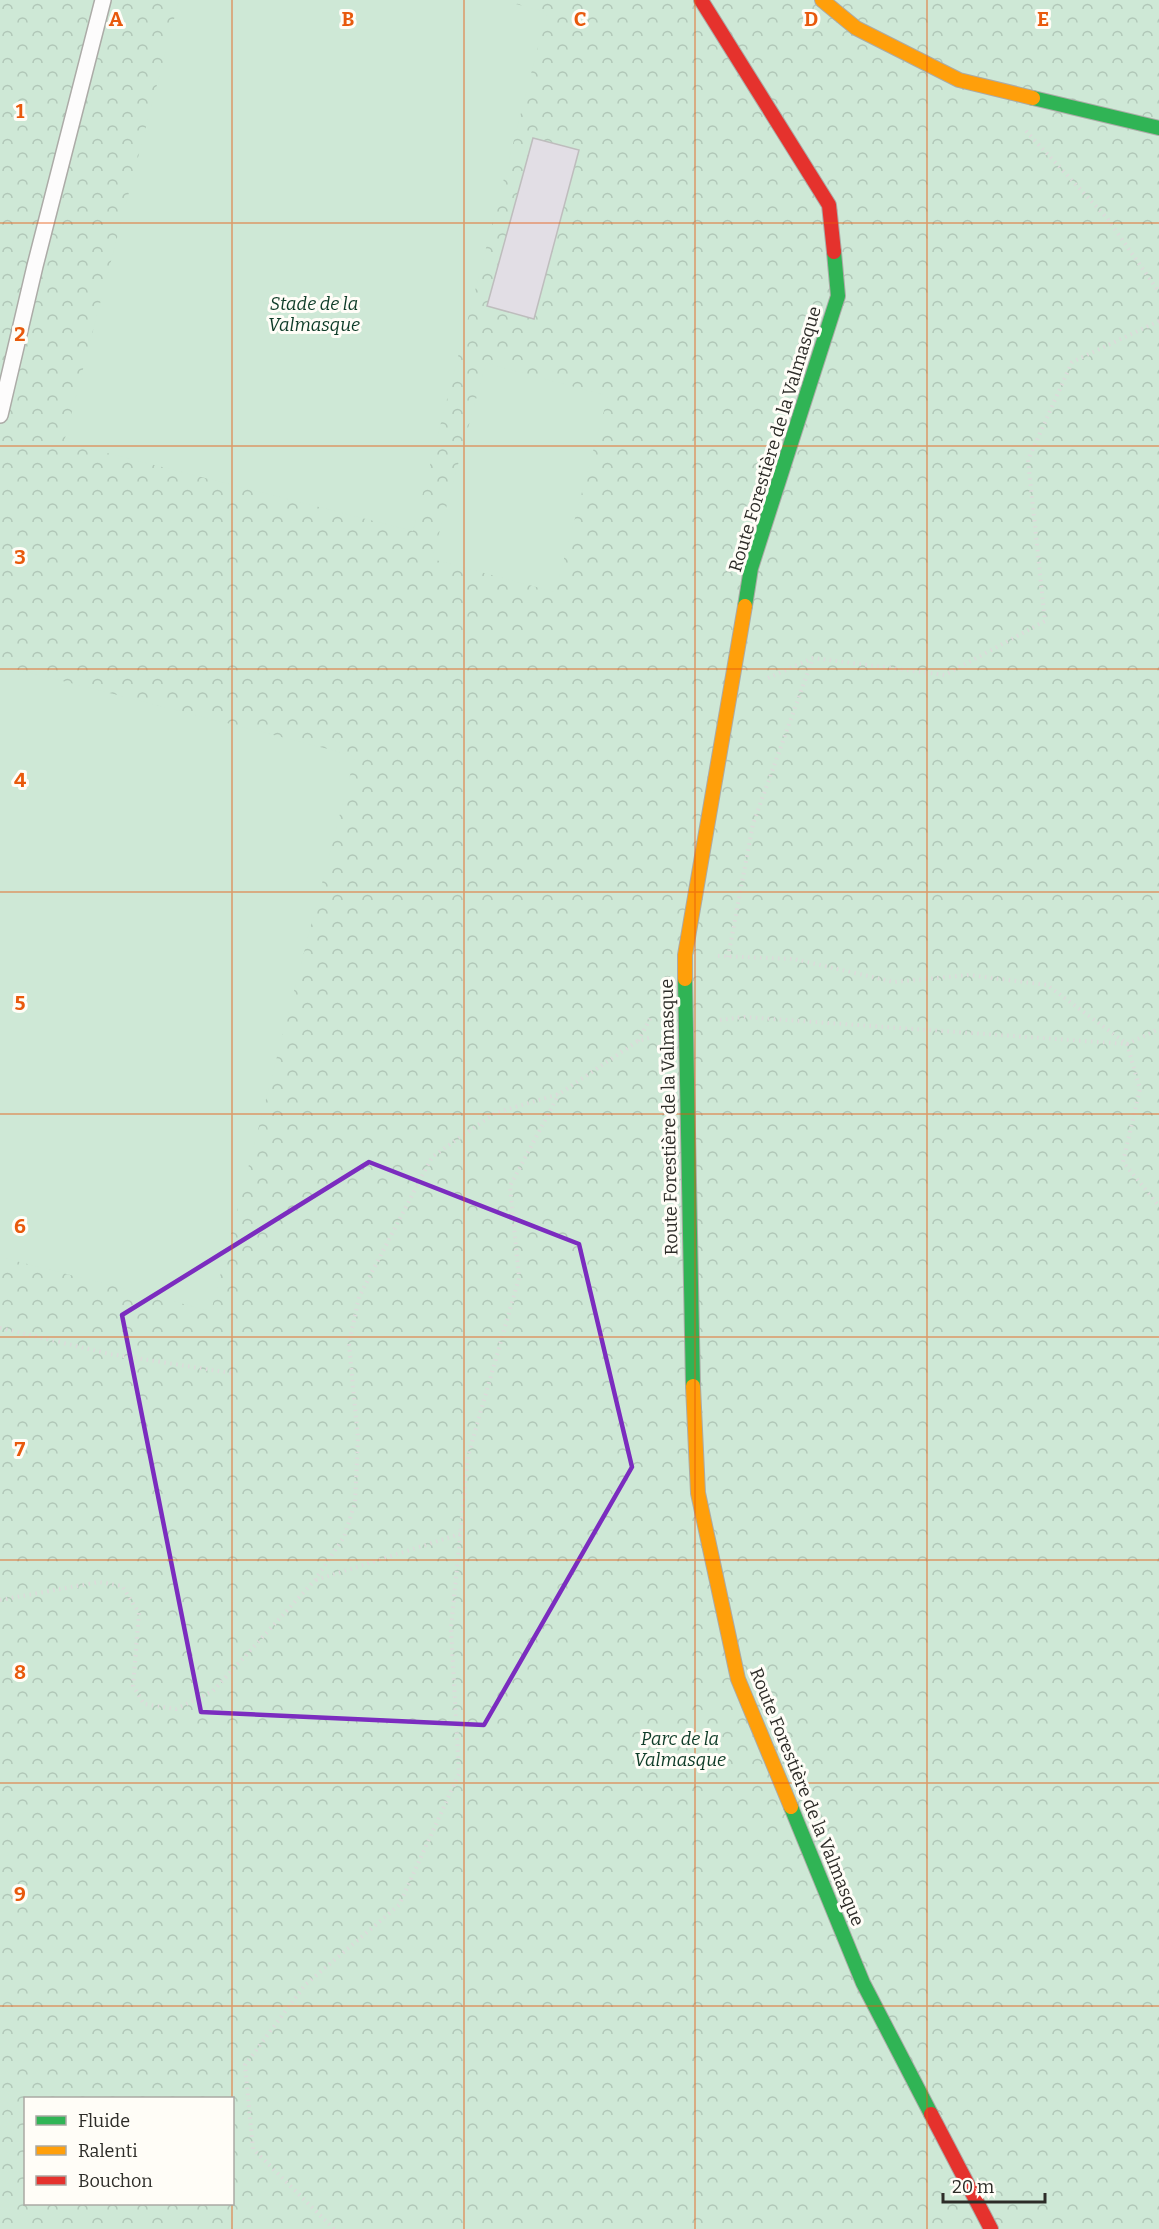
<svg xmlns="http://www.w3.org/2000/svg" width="1159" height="2229" viewBox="0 0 1159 2229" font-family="Bitter,serif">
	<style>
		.forest { fill: url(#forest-crowns); fill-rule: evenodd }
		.pitch { fill: #cee8d6 }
		.building { fill: #e2dee5; stroke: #bebdbd; stroke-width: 1.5 }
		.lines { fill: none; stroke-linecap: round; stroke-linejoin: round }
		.lane-casing { stroke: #acaba7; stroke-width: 18 }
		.fast-casing { stroke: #acaba7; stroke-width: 16 }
		.slow-casing { stroke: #acaba7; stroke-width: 16 }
		.jam-casing { stroke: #acaba7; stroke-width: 16 }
		.path { stroke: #dcdbda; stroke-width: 4; stroke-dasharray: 1.5 4.5; stroke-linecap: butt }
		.lane { stroke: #fdfcfc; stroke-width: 15 }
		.fast { stroke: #30b455; stroke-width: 14 }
		.slow { stroke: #ff9f0a; stroke-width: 14 }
		.jam { stroke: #e5322d; stroke-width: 14 }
		.marked { fill: none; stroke: #7b2cbf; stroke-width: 4.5; stroke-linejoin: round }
		.grid { fill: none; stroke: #e8590c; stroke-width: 1.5; stroke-opacity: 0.55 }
		.labels { text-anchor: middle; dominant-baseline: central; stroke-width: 6; stroke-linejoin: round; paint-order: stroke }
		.park-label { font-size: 18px; font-style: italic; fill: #0d3b27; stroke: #fffdf7 }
		.street-label { font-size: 18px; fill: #2d2c28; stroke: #fffdf7 }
		.grid-label { font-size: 20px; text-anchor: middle; font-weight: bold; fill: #e8590c; stroke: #fffdf7; stroke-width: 6; stroke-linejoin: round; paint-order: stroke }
	</style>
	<defs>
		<pattern id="forest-crowns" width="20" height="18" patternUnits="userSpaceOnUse" patternTransform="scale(1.5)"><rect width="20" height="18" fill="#cee8d6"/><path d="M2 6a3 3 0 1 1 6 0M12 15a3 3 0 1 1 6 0" fill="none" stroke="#b1c7b8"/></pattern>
	</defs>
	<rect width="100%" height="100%" fill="#f0eee8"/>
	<path class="forest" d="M0 0H1159V2229H0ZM26 2098H232V2204H26Z"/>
	<g class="pitch">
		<polygon points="179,0 500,0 547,12 413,531 64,442"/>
		<polygon points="486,363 608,396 555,592 432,559"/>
		<polygon points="0,665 355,756 211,1311 0,1257"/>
	</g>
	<polygon class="building" points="533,138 579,150 534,319 487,306"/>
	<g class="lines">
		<g class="lane-casing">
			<polyline id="lane" points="0,415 35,266 103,0"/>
		</g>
		<g class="fast-casing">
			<g id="fast">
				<polyline points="1033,98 1159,128"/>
				<polyline points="745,606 751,568 838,296 834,252"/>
				<polyline points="685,979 693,1386"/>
				<polyline points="791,1807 863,1983 931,2114"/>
			</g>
		</g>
		<g class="slow-casing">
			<g id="slow">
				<polyline points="822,0 856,28 959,80 1033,98"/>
				<polyline points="685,979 685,955 745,606"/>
				<polyline points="693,1386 698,1493 738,1679 791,1807"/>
			</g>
		</g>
		<g class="jam-casing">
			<g id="jam">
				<polyline points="701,0 829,205 834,252"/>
				<polyline points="931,2114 991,2229"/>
			</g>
		</g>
		<g class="path">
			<polyline points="1026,131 1107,218 1159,292"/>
			<polyline points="768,678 813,658 945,675 1045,621 1028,460 1072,362 1159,321"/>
			<polyline points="718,956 794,959 894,982 969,975 1047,985 1127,1044 1159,1029"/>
			<polyline points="728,957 753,824 813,658"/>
			<polyline points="720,1020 744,1017 1127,1044 1140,1089 1123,1162 1159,1206"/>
			<polyline points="638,1041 651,1017"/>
			<polyline points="0,1328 110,1354 231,1373"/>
			<polyline points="316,1580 460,1534"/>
			<polyline points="0,1600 99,1582 122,1586 139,1613 133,1686 144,1704 176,1709 213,1691 315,1580 344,1537 355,1503 358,1439 349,1344 359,1297 432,1157 495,1113 559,1094 638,1041 652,1037"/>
			<polyline points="334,2229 253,2149 245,2065 305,1985 399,1905 459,1774 451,1628 468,1456 519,1278 510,1186 559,1094"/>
		</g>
		<use href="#lane" class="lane"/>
		<use href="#fast" class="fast"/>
		<use href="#slow" class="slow"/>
		<use href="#jam" class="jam"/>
	</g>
	<path class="marked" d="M369 1162 579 1244 632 1467 484 1725 201 1712 122 1315Z"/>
	<path class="grid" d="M232 0V2098M464 0V2229M695 0V2229M927 0V2229M0 223H1159M0 446H1159M0 669H1159M0 892H1159M0 1114H1159M0 1337H1159M0 1560H1159M0 1783H1159M0 2006H1159M232 2204V2229"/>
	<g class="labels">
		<g class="park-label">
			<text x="314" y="304">Stade de la<tspan x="314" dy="21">Valmasque</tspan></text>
			<text x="680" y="1739">Parc de la<tspan x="680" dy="21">Valmasque</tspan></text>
		</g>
		<g class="street-label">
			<text transform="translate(775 439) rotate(-73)">Route Forestière de la Valmasque</text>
			<text transform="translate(669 1117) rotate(-91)">Route Forestière de la Valmasque</text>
			<text transform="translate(807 1797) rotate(68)">Route Forestière de la Valmasque</text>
		</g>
	</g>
	<g class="grid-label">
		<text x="116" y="26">A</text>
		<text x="348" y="26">B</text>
		<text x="580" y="26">C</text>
		<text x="811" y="26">D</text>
		<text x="1043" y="26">E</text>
		<text x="20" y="118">1</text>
		<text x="20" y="341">2</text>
		<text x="20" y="564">3</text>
		<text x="20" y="787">4</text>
		<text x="20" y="1010">5</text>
		<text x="20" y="1233">6</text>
		<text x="20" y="1456">7</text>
		<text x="20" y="1679">8</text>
		<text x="20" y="1901">9</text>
	</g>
	<rect x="24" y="2097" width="210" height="108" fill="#fffdf7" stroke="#aba9a4" stroke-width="1.5"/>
	<rect x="36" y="2116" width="30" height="9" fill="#30b455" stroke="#aba9a4" stroke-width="1.5"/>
	<text x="78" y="2127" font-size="18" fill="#2d2c28">Fluide</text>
	<rect x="36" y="2146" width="30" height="9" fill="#ff9f0a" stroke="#aba9a4" stroke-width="1.5"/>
	<text x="78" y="2157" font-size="18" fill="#2d2c28">Ralenti</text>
	<rect x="36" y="2176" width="30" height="9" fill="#e5322d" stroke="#aba9a4" stroke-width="1.5"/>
	<text x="78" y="2187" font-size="18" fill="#2d2c28">Bouchon</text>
	<path d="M943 2193v9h102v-9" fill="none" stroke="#2d2c28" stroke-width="3"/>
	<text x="952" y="2193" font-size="18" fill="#2d2c28" stroke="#fffdf7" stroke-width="4.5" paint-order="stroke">20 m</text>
</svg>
